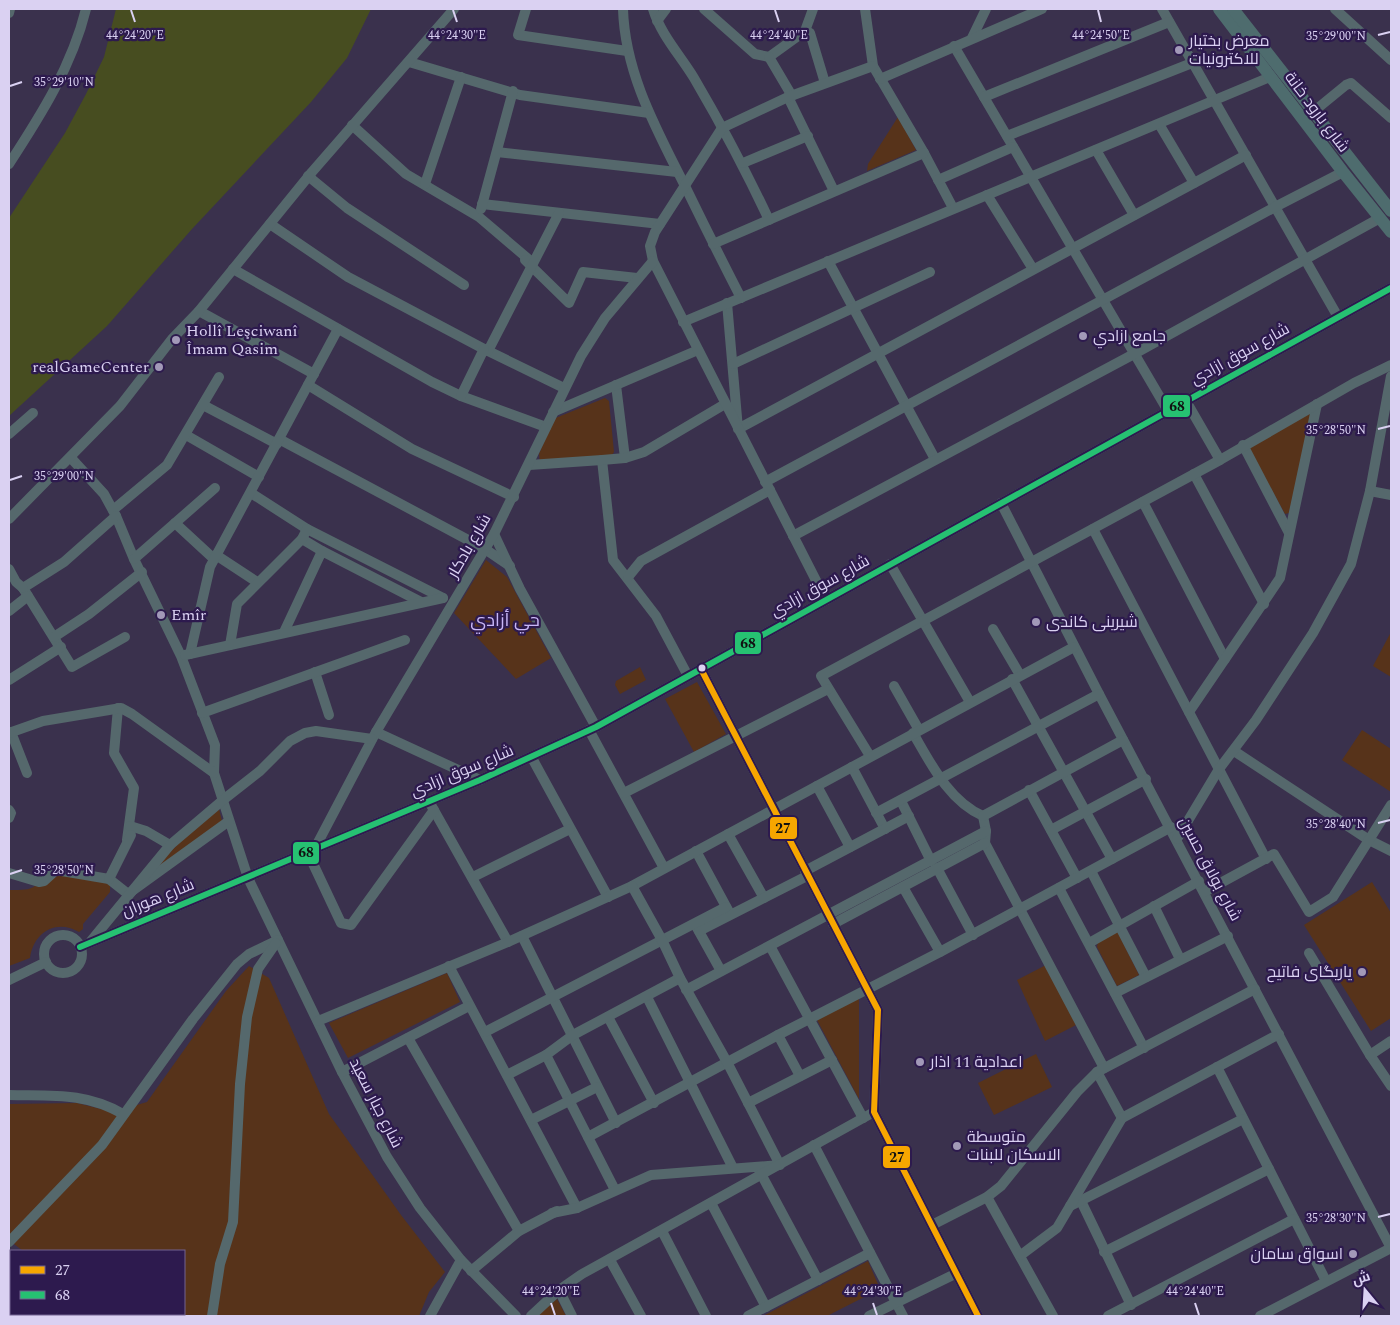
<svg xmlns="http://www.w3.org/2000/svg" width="1400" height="1325" viewBox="0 0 1400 1325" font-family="Spectral,Cairo,serif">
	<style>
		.green { fill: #57331a }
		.water { fill: #474d20 }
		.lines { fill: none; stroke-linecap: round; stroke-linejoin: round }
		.minor { stroke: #55686c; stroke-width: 10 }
		.major { stroke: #4e6c6e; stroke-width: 12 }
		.bus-1-casing { stroke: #2d1a4e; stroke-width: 10 }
		.bus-2-casing { stroke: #2d1a4e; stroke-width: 10 }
		.bus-1 { stroke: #f7a600; stroke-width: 6 }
		.bus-2 { stroke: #26c172; stroke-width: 6 }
		.ticks { fill: none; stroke: #dad1f2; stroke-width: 2 }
		.poi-dot { fill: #a299b8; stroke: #2d1a4e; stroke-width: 2 }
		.bus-dot { fill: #dad1f2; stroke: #2d1a4e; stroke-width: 2 }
		.labels { text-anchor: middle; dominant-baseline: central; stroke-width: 4.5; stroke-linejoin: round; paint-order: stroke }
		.poi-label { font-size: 16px; fill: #dad1f2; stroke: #2d1a4e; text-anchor: start }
		.street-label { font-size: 16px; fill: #dad1f2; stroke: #2d1a4e }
		.neighbourhood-label { font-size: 18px; fill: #c9b7f7; stroke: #2d1a4e }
		.ticks-label { font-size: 12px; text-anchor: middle; fill: #dad1f2; stroke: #2d1a4e; stroke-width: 4.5; stroke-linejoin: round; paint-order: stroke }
		.line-badge { stroke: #2d1a4e; stroke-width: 2 }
		.pale-badge-label { font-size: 14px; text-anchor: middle; font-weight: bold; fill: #111 }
	</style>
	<rect width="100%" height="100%" fill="#3a314d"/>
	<g class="green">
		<polygon points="898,117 916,150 867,171 868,164"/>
		<polygon points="605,398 609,401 614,452 612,455 540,462 539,454 553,419"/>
		<polygon points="1313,410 1289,513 1285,514 1248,447"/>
		<polygon points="486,560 507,577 551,658 516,679 454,613"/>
		<polygon points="1391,632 1391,677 1373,666"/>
		<polygon points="640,667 646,680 620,694 615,685 616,681"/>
		<polygon points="697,682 726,734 694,752 665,699"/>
		<polygon points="1362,730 1391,749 1391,792 1342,760"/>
		<polygon points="219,809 222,821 148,875 179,843"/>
		<path d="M50 868 86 872 110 885V892L83 924V929L79 932C56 918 33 933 30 958L9 966V890C38 890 32 889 50 868Z"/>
		<polygon points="1372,882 1391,913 1391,1018 1371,1031 1304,925"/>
		<polygon points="1117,931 1139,975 1117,986 1097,947 1098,941"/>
		<polygon points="1046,965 1076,1025 1045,1041 1017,980"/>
		<polygon points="249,966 269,978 329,1114 401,1215 445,1272 429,1292 419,1316 159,1316 155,1314 184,1314 184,1251 23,1251 9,1240 9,1104 77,1103 113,1112 147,1102 226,991"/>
		<polygon points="447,973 460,1002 348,1058 329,1023"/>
		<polygon points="859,997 859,1099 817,1020"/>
		<polygon points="1036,1054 1052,1087 994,1115 978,1083"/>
		<polygon points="868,1261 880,1289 827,1316 763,1316"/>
		<polygon points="557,1299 566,1316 536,1316"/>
	</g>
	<polygon class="water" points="116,9 371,9 347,58 311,102 192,229 107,326 9,416 9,218 65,133 86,94 104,57"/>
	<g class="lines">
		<g class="minor">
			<polyline points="526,9 518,35 627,51"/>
			<path d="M623 9C625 74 657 130 686 188 704 225 722 261 741 298"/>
			<path d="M653 9C661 35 680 55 694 78 721 124 746 171 769 220"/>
			<polyline points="704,9 755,54 769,57 805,31 810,33 825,83"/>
			<polyline points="865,9 873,66 924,153 953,208"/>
			<polyline points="1162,9 1338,317"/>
			<polyline points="1335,9 1391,60"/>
			<polyline points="9,13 10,9"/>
			<polyline points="657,21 666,9"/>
			<polyline points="805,31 813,9"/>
			<polyline points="972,38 986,9"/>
			<polyline points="954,46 1168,411"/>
			<polyline points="769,57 792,96"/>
			<polyline points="409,62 520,95 649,113"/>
			<polyline points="880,79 1042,9"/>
			<polyline points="788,97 834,191"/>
			<polyline points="984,97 1169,22"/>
			<polyline points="1313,112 1346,85 1351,83 1391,118"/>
			<polyline points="1159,124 1194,183"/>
			<polyline points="352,125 406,174 479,217 533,263"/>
			<polyline points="1007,136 1192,63"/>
			<polyline points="1096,150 1134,215"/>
			<polyline points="497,152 677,172"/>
			<polyline points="743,163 808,136"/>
			<path d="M9 164C41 115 72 66 86 9"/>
			<polyline points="308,176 347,208 464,285"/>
			<polyline points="938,180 1013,147"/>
			<polyline points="425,184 461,77"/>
			<polyline points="987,195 1033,269"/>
			<polyline points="482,204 660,224"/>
			<polyline points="481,209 513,91"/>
			<polyline points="270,224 348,277 484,349 564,388"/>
			<polyline points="713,244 924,153"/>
			<polyline points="525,260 569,303 583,272 637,278"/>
			<polyline points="828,261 935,459"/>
			<polyline points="233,269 432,382 461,396 546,427"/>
			<polyline points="727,303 738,429 1246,155"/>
			<polyline points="199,311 314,374"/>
			<polyline points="683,322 1270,77"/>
			<polyline points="488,351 559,213"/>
			<polyline points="733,364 930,272"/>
			<polyline points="308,385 412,449 514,497"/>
			<polyline points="616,385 625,458"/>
			<polyline points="461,396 484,349"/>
			<polyline points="1186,401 1220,460"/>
			<polyline points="203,405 277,444"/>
			<polyline points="553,412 698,350"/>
			<polyline points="9,434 33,413"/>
			<polyline points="186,435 259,477"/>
			<polyline points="279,439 485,549 510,566"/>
			<polyline points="1243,445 1289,533"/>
			<polyline points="71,458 104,494 116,516 134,559 181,656 215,745 214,773 248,878 342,1072 387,1157 420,1208 461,1260 516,1316"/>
			<polyline points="602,460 613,560 656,616 688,676"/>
			<polyline points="529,465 602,460 625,458 644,452 725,404"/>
			<polyline points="1194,474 1264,604"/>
			<polyline points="765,482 1275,207 1343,172"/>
			<polyline points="1370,491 1391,495"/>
			<polyline points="251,493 307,529 443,598"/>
			<polyline points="1143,502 1225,659"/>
			<polyline points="1001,503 1099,694 1391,1248"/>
			<polyline points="113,510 167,465 219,377"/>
			<polyline points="116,516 64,562 23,588 72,667 125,637"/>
			<polyline points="9,519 120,406 172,339 199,311 312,172 454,9"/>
			<polyline points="175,523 214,559"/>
			<polyline points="1093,529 1266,859"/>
			<polyline points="494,534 520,589 596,727"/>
			<polyline points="793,536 1134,354 1380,218"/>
			<polyline points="302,539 322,551"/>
			<polyline points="216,555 257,582"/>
			<polyline points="134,559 215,488"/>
			<polyline points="890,564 970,702"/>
			<polyline points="9,569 16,582 23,588"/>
			<polyline points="628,577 641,561 770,490"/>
			<polyline points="826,600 653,261 650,246 655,232 722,128 788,97 873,66"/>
			<polyline points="9,611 28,596"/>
			<polyline points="993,629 1020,675"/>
			<polyline points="284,632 322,551 421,602"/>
			<polyline points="54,637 89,614 142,572"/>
			<polyline points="230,645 237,604 302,539 307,529"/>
			<polyline points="190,654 210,567 338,329"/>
			<polyline points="185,655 443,598"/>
			<polyline points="701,669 878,1010 874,1112 978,1316"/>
			<polyline points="315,672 329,715"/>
			<polyline points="1012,679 1112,859"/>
			<polyline points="9,680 61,647"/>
			<polyline points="894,686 919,730"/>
			<polyline points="118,708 114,753 134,788 127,840"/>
			<polyline points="1189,712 1280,578 1317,404"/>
			<polyline points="202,713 405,640"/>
			<polyline points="589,730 664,868"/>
			<polyline points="11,732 27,773"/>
			<polyline points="376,732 480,780"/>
			<polyline points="9,733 43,721 121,708 132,714 214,773"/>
			<path d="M913 733C931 764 949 801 983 816"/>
			<polyline points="1234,751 1369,840 1391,851"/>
			<polyline points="870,756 821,676 1220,460 1354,383 1391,365"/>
			<polyline points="532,758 608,897"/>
			<polyline points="852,767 885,829"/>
			<polyline points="817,786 850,847"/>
			<polyline points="1029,790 1077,878"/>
			<polyline points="624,793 828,689"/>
			<polyline points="901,801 931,861"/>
			<polyline points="431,805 508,942"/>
			<polyline points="9,810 11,813 9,818"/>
			<polyline points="876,813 1099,694"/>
			<polyline points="983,816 986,831 985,843 1104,1068"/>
			<polyline points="983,816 1123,740"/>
			<polyline points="130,826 146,831 170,845"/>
			<polyline points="1051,830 1146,779"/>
			<polyline points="728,834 764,898"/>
			<polyline points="1177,839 1219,769 1256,720 1313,633 1351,564 1370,491 1391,376"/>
			<polyline points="314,850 376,732 494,534 581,356 605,318 653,261"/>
			<polyline points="696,851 729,912"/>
			<polyline points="308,853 341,923 351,925 434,810"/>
			<polyline points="937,868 973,935"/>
			<polyline points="805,871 909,816"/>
			<polyline points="1091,871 1146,977"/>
			<polyline points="9,873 39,882 44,881 56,870 109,879 128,894 229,821"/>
			<polyline points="473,877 570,829"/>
			<polyline points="109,879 131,835"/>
			<polyline points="903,887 940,952"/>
			<polyline points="1059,888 1144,1048"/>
			<polyline points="1204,892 1274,854 1309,912 1333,897 1391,805"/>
			<polyline points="1154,906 1180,959"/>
			<polyline points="833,924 985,843"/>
			<polyline points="696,926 721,971"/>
			<polyline points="699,931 807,876"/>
			<circle cx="63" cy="954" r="19"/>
			<polyline points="522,936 616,1123"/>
			<polyline points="91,941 170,845 223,800 260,771 290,741 305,733 316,731 372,739"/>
			<polyline points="1089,943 1199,881"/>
			<polyline points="770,946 863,1118"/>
			<polyline points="80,947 480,780 596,727 1391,288"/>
			<polyline points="1309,953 1370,1055 1391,1086"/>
			<polyline points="449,966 577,1208"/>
			<polyline points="9,980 46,962"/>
			<polyline points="686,990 986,831"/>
			<polyline points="1115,993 1228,936"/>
			<polyline points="647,997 733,1168"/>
			<polyline points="608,1017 654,1103"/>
			<polyline points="318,1021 508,942 632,886 1074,647"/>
			<polyline points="485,1032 726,907"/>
			<polyline points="778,1035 800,1076"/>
			<polyline points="408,1038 519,1231"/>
			<polyline points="546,1055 615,1190"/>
			<polyline points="1370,1055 1391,1041"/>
			<polyline points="1217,1067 1326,1281"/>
			<polyline points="342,1072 469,1006"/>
			<polyline points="1097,1072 1122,1118"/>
			<polyline points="507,1075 546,1055 573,1035 680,978"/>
			<path d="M9 1095C51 1096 85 1092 123 1114"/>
			<polyline points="748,1103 832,1060"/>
			<polyline points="531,1120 597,1087"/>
			<polyline points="588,1137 778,1035 940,952 1171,827"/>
			<polyline points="814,1145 903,1316"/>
			<polyline points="759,1170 818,1280"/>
			<polyline points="987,1197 1053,1316"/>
			<polyline points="1081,1201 1131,1305"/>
			<polyline points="711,1203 766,1307"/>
			<polyline points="1070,1206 1243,1119"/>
			<polyline points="552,1213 577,1208 651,1175 780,1165 727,1062 680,978 662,940 632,886"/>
			<polyline points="932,1225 987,1197 1001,1186 1077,1092 1097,1072 1255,989"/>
			<polyline points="662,1231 706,1316"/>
			<polyline points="9,1242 102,1145 193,1019 237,964 249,954 278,940"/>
			<polyline points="1104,1252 1269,1169"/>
			<polyline points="1021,1255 1057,1228 1122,1118 1279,1034"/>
			<polyline points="610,1260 641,1316"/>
			<polyline points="471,1271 519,1231 557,1211"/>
			<polyline points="559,1290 572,1316"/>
			<polyline points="212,1316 220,1264 233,1222 240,1084 247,1017 258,969 276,943"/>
			<polyline points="430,1316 461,1260"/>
			<polyline points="531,1316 559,1290 582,1274 874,1112"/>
			<polyline points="748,1316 870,1253"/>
			<polyline points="869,1316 955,1274"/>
			<polyline points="1108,1316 1294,1219"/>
			<polyline points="1260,1316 1391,1248"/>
		</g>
		<g class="major">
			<polyline points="1219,9 1343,172 1391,232"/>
			<polyline points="1233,9 1391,211"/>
		</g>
		<g class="bus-1-casing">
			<polyline id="bus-1" points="701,669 878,1010 874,1112 978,1316"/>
		</g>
		<g class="bus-2-casing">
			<polyline id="bus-2" points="80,947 480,780 596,727 1391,288"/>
		</g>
		<use href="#bus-1" class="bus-1"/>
		<use href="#bus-2" class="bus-2"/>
	</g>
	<path class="ticks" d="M131 10 135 22M453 10 457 22M775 10 779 22M1098 10 1101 22M1378 35 1390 32M10 86 22 82M1378 429 1390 426M10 480 22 476M1378 823 1390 820M10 874 22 870M1378 1217 1390 1214M551 1303 555 1315M873 1303 877 1315M1195 1303 1199 1315"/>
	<g class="poi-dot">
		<circle cx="1179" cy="50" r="5"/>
		<circle cx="1083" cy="336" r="5"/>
		<circle cx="176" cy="340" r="5"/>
		<circle cx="159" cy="367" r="5"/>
		<circle cx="161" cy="615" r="5"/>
		<circle cx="1036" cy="622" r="5"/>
		<circle cx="1362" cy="972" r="5"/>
		<circle cx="920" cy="1062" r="5"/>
		<circle cx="957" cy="1146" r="5"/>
		<circle cx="1353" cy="1254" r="5"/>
	</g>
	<circle class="bus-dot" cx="702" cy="668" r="4.5"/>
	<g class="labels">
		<g class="poi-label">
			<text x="1189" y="41">معرض بختيار<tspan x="1189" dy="18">للاكترونيات</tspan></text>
			<text x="186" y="331">Hollî Leşciwanî<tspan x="186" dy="18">Îmam Qasim</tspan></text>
			<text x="1093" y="336">جامع ازادي</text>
			<text x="149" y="367" text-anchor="end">realGameCenter</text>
			<text x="171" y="615">Emîr</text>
			<text x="1046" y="622">شیرینی کاندی</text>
			<text x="1352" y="972" text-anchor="end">یاریگای فاتیح</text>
			<text x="930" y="1062">اعدادية 11 اذار</text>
			<text x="967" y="1137">متوسطة<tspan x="967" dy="18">الاسكان للبنات</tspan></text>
			<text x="1343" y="1254" text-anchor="end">اسواق سامان</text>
		</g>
		<g class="street-label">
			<text transform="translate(1317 112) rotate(53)">شارع بارود خانة</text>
			<text transform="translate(1240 354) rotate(-29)">شارع سوق ازادي</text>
			<text transform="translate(469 546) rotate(-60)">شارع بادكار</text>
			<text transform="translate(820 586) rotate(-29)">شارع سوق ازادي</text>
			<text transform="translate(462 771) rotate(-23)">شارع سوق ازادي</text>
			<text transform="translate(1210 869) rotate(62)">شارع بولاق حسين</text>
			<text transform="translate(158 898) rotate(-22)">شارع هوران</text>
			<text transform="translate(376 1103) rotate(63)">شارع جبار سعيد</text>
		</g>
		<g class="neighbourhood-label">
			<text x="505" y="620">حي أزادي</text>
		</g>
	</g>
	<g class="ticks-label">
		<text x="135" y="39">44°24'20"E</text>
		<text x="457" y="39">44°24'30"E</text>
		<text x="779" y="39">44°24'40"E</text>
		<text x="1101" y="39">44°24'50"E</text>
		<text x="1336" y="40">35°29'00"N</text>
		<text x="64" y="86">35°29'10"N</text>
		<text x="1336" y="434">35°28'50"N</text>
		<text x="64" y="480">35°29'00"N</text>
		<text x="1336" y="828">35°28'40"N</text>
		<text x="64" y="874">35°28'50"N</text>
		<text x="1336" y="1222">35°28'30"N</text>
		<text x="551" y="1295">44°24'20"E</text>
		<text x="873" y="1295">44°24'30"E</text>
		<text x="1195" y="1295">44°24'40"E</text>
	</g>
	<g class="line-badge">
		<rect x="1162" y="394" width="29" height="24" rx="5" fill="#26c172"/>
		<rect x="734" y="631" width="28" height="24" rx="5" fill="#26c172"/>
		<rect x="769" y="816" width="29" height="24" rx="5" fill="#f7a600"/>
		<rect x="292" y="841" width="28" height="24" rx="5" fill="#26c172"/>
		<rect x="882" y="1145" width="29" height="24" rx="5" fill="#f7a600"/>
	</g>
	<g class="pale-badge-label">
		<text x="1177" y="411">68</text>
		<text x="748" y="648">68</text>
		<text x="783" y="833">27</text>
		<text x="306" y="857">68</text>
		<text x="897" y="1162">27</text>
	</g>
	<rect width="1400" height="1325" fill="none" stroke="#dad1f2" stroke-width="20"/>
	<rect x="10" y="1250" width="175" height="65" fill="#2d1a4e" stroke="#726390"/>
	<rect x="20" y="1266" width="25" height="8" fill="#f7a600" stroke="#726390"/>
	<text x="55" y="1275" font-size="15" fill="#dad1f2">27</text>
	<rect x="20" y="1291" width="25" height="8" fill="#26c172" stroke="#726390"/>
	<text x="55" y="1300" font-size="15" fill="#dad1f2">68</text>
	<g transform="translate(1365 1290) rotate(342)" stroke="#2d1a4e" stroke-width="4" paint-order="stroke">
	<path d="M0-4L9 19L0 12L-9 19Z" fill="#dad1f2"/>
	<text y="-8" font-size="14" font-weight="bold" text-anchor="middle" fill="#dad1f2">ش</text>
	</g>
</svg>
